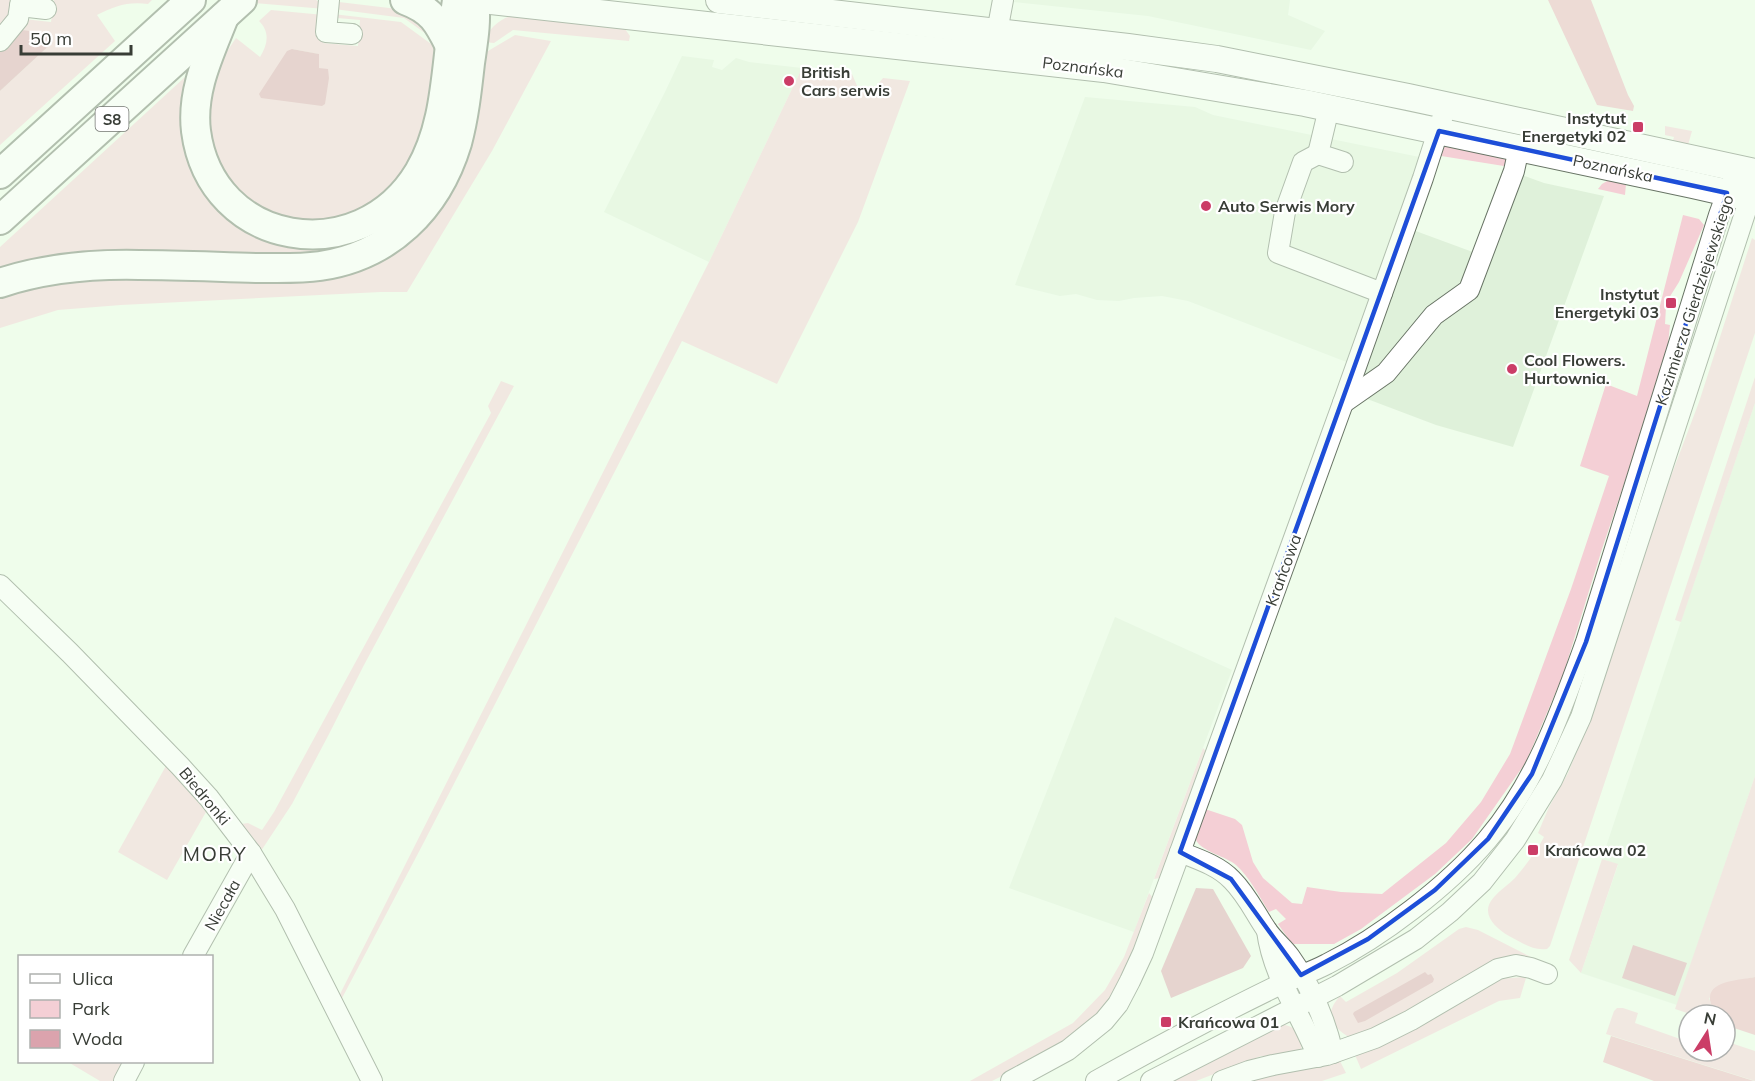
<svg xmlns="http://www.w3.org/2000/svg" width="1755" height="1081" viewBox="0 0 1755 1081" font-family="Mulish,sans-serif">
	<style>
		.built { fill: #dff1da }
		.green { fill: #f4cfd5; fill-rule: evenodd }
		.forest { fill: #eab1bb }
		.water { fill: #dba3ad }
		.lines { fill: none; stroke-linecap: round; stroke-linejoin: round }
		.minor-casing { stroke: #687465; stroke-width: 22 }
		.major-casing { stroke: #687465; stroke-width: 28 }
		.highway-casing { stroke: #687465; stroke-width: 32 }
		.minor { stroke: #fff; stroke-width: 20 }
		.major { stroke: #fff; stroke-width: 26 }
		.highway { stroke: #fff; stroke-width: 28 }
		.marked { fill: none; stroke: #1d4ed8; stroke-width: 4.5; stroke-linejoin: round }
		.poi-dot { fill: #cb3d67; stroke: #fff; stroke-width: 2 }
		.labels { text-anchor: middle; dominant-baseline: central; stroke-width: 4.5; stroke-linejoin: round; paint-order: stroke }
		.shield { fill: #fff; stroke: #747772; stroke-width: 1.5 }
		.shield-label { font-size: 15px; font-weight: bold; fill: #383d36 }
		.street-label { font-size: 16px; fill: #383d36; stroke: #fff }
		.poi-label { font-size: 16px; font-weight: bold; fill: #383d36; stroke: #fff; text-anchor: start }
		.quarter-label { font-size: 20px; letter-spacing: 1.5px; fill: #383d36; stroke: #fff }
	</style>
	<rect width="100%" height="100%" fill="#effdeb"/>
	<g class="built">
		<polygon points="1015,0 1290,0 1288,15 1325,31 1311,50 1148,16 1014,2"/>
		<polygon points="682,56 714,60 712,67 722,70 736,58 749,62 802,68 709,262 604,212 665,92"/>
		<polygon points="1085,97 1195,107 1213,115 1439,161 1413,230 1489,258 1519,174 1544,183 1604,196 1513,447 1436,425 1362,397 1362,368 1188,301 1162,296 1134,298 1119,301 1097,300 1076,294 1060,296 1015,285"/>
		<polygon points="1755,403 1755,776 1677,1005 1581,973 1618,865 1602,859 1685,609"/>
		<polygon points="1115,617 1232,670 1134,932 1009,888"/>
	</g>
	<g class="green">
		<path d="M0 0H17L24 19 51 22 54 0H152L148 4C129 1 114 6 97 15L115 41 0 145V91L53 42 0 50Z"/>
		<polygon points="220,0 316,0 323,4 325,9"/>
		<polygon points="339,2 406,10 414,13 429,36 404,18 334,9 335,5"/>
		<path d="M271 10 324 15 323 43 358 46 360 20 337 18 333 14 401 22 438 49 429 130 386 199 338 222 266 218 237 197 209 153V78L236 38 260 57C268 44 270 32 259 21ZM292 49 318 54 319 68Z"/>
		<path d="M511 16 625 29 630 36 629 41 513 30 494 43 483 42C489 30 497 20 511 16Z"/>
		<polygon points="515,35 551,41 492,151 407,292 381,292 121,305 58,310 0,328 0,293 58,278 274,278 416,236 423,230 453,186 481,53 488,51"/>
		<polygon points="197,66 226,214 388,227 339,253 0,275 0,247"/>
		<polygon points="802,68 852,74 858,88 873,90 883,78 910,81 858,222 777,384 682,341 423,844 340,1002 338,998 709,262"/>
		<polygon points="1665,126 1692,131 1688,145 1673,140 1674,137 1665,135"/>
		<polygon points="1444,144 1504,157 1510,160 1510,167 1435,155"/>
		<polygon points="1609,180 1626,184 1625,195 1598,189 1602,184"/>
		<path d="M1683 215 1699 219 1704 225 1679 282 1669 298 1666 307 1665 324 1670 325 1667 353 1661 374 1602 549 1563 675 1526 762 1472 839 1435 874 1361 929 1334 944H1292L1278 924 1286 919 1276 909 1269 912C1259 896 1250 878 1236 865 1227 857 1201 851 1196 840 1192 830 1199 817 1202 808L1235 819 1242 825 1253 862 1263 878 1292 903 1302 904 1307 887 1341 892 1382 894 1446 843 1481 802 1510 754 1571 589 1609 476 1580 466 1606 384 1637 396Z"/>
		<path d="M1752 238 1755 240V333L1550 946 1547 949C1532 951 1523 943 1509 936 1495 928 1479 913 1494 897 1500 890 1508 885 1515 878 1526 865 1536 852 1544 837L1538 833 1549 807 1568 773 1595 707 1656 516 1699 402Z"/>
		<polygon points="1755,377 1755,403 1681,622 1675,620"/>
		<polygon points="501,381 514,386 364,665 328,736 292,804 259,854 241,824 248,823 262,830 274,812 491,413 488,406"/>
		<polygon points="1203,748 1208,754 1164,874 1160,878 1154,879"/>
		<polygon points="167,764 206,812 167,880 118,852"/>
		<polygon points="1755,776 1755,977 1741,980 1709,998 1715,1015 1693,1015 1675,1009"/>
		<polygon points="1602,859 1618,864 1581,973 1569,960"/>
		<polygon points="1149,893 1153,898 1153,905 1124,976 1105,1005 1084,1028 1036,1059 992,1081 970,1081 1073,1023 1105,990 1124,957"/>
		<path d="M1466 927 1478 930 1531 957 1530 959 1424 1005 1352 1039C1331 1027 1323 1015 1340 996L1346 1002 1397 973 1459 929Z"/>
		<polygon points="1523,977 1526,978 1520,998 1499,1001 1361,1069 1355,1055 1498,979"/>
		<polygon points="1617,1008 1623,1008 1638,1013 1635,1023 1683,1040 1689,1029 1689,1051 1725,1051 1725,1041 1755,1051 1755,1081 1606,1034 1614,1011"/>
		<path d="M1278 1024C1290 1025 1296 1028 1303 1038L1301 1049 1295 1056H1261L1196 1081H1168Z"/>
		<polygon points="1340,1061 1346,1073 1322,1081 1241,1081 1295,1069"/>
		<polygon points="68,1062 126,1062 115,1081 100,1081"/>
	</g>
	<g class="forest">
		<polygon points="1548,0 1591,0 1628,95 1634,106 1633,111 1597,105"/>
		<path d="M1755 977V1035L1725 1025V1015H1715C1714 1009 1709 1002 1710 997 1711 980 1742 980 1755 977Z"/>
		<polygon points="1611,1036 1754,1081 1654,1081 1603,1062"/>
	</g>
	<g class="water">
		<polygon points="22,30 45,33 53,42 0,91 0,50"/>
		<polygon points="292,49 319,54 319,68 328,69 329,78 325,104 322,106 261,98 259,94 287,51"/>
		<polygon points="1196,888 1213,889 1251,956 1243,968 1171,998 1161,971"/>
		<polygon points="1633,945 1687,963 1675,996 1622,978"/>
		<polygon points="1425,972 1428,975 1431,974 1434,979 1433,982 1365,1021 1358,1023 1353,1014 1354,1012"/>
	</g>
	<g class="lines">
		<g class="minor-casing">
			<g id="minor">
				<polyline points="21,0 20,6 46,9"/>
				<polyline points="329,0 326,32 352,34"/>
				<polyline points="997,32 1003,0"/>
				<polyline points="0,41 18,19 20,6"/>
				<polyline points="1329,108 1318,154 1343,162"/>
				<polyline points="1318,154 1303,162 1285,212 1278,253 1382,293"/>
				<polyline points="1343,403 1386,373 1434,315 1469,290 1514,171 1519,148"/>
				<polyline points="0,585 70,653 180,766 209,798 251,853 285,909 372,1081"/>
				<path d="M1180 852C1198 859 1219 866 1232 880 1247 895 1255 913 1266 929 1273 940 1283 947 1290 957 1311 986 1325 1019 1333 1053"/>
				<path d="M1267 931C1273 977 1301 1014 1318 1057"/>
				<polyline points="193,956 251,853"/>
				<polyline points="124,1081 134,1062"/>
				<polyline points="1011,1081 1068,1050 1104,1021 1118,1004 1130,981 1143,953 1180,852 1343,403 1423,178 1442,119"/>
				<path d="M1096 1081C1157 1047 1219 1014 1281 984 1296 977 1312 972 1327 964 1381 937 1448 886 1487 840 1536 783 1561 711 1586 642L1719 215 1727 193 1733 181"/>
				<polyline points="1151,1081 1337,986 1416,939 1450,912 1482,882 1515,840 1552,780 1581,717 1747,207 1750,198 1750,185"/>
				<polyline points="1222,1081 1249,1071 1273,1065 1327,1055 1375,1038 1411,1020 1498,969 1516,965 1531,968 1547,974"/>
			</g>
		</g>
		<g class="major-casing">
			<g id="major">
				<polyline points="482,0 1104,69 1305,103 1693,185 1755,199"/>
				<polyline points="719,0 1128,47 1217,59 1408,97 1755,172"/>
			</g>
		</g>
		<g class="highway-casing">
			<g id="highway">
				<path d="M405 0C432 10 438 22 450 46"/>
				<path d="M224 17C210 53 191 90 196 131 211 247 359 272 419 172 442 133 445 89 450 45 453 30 455 15 457 0"/>
				<polyline points="0,174 191,0"/>
				<polyline points="0,220 242,0"/>
				<path d="M0 283C45 268 92 264 139 265 178 265 217 267 256 268 277 268 299 269 320 266 389 256 437 209 457 143 464 117 467 90 470 63 473 42 477 21 474 0"/>
			</g>
		</g>
		<use href="#minor" class="minor"/>
		<use href="#major" class="major"/>
		<use href="#highway" class="highway"/>
	</g>
	<path d="M0 0H1755V1081H0ZM1439 131 1727 193 1586 642 1532 774 1488 839 1435 890 1368 939 1301 975 1231 879 1180 852Z" fill="#effdeb" fill-opacity=".55" fill-rule="evenodd"/>
	<path class="marked" d="M1439 131 1727 193 1586 642 1532 774 1488 839 1435 890 1368 939 1301 975 1231 879 1180 852Z"/>
	<g class="poi-dot">
		<circle cx="789" cy="81" r="6"/>
		<rect x="1632" y="121" width="12" height="12" rx="3"/>
		<circle cx="1206" cy="206" r="6"/>
		<rect x="1665" y="297" width="12" height="12" rx="3"/>
		<circle cx="1512" cy="369" r="6"/>
		<rect x="1527" y="844" width="12" height="12" rx="3"/>
		<rect x="1160" y="1016" width="12" height="12" rx="3"/>
	</g>
	<g class="labels">
		<rect class="shield" x="95.5" y="107" width="33" height="24" rx="4.5"/>
		<g class="shield-label">
			<text x="112" y="119">S8</text>
		</g>
		<g class="street-label">
			<text transform="translate(1083 67) rotate(7)">Poznańska</text>
			<text transform="translate(1613 168) rotate(12)">Poznańska</text>
			<text transform="translate(1694 300) rotate(-72)">Kazimierza Gierdziejewskiego</text>
			<text transform="translate(1283 570) rotate(-70)">Krańcowa</text>
			<text transform="translate(205 796) rotate(50)">Biedronki</text>
			<text transform="translate(222 905) rotate(-61)">Niecała</text>
		</g>
		<g class="poi-label">
			<text x="801" y="72">British<tspan x="801" dy="18">Cars serwis</tspan></text>
			<text x="1626" y="118" text-anchor="end">Instytut<tspan x="1626" dy="18">Energetyki 02</tspan></text>
			<text x="1218" y="206">Auto Serwis Mory</text>
			<text x="1659" y="294" text-anchor="end">Instytut<tspan x="1659" dy="18">Energetyki 03</tspan></text>
			<text x="1524" y="360">Cool Flowers.<tspan x="1524" dy="18">Hurtownia.</tspan></text>
			<text x="1545" y="850">Krańcowa 02</text>
			<text x="1178" y="1022">Krańcowa 01</text>
		</g>
		<g class="quarter-label">
			<text x="215" y="853">MORY</text>
		</g>
	</g>
	<rect x="18" y="955" width="195" height="108" fill="#ffffff" stroke="#afb1af" stroke-width="1.5"/>
	<rect x="30" y="974" width="30" height="9" fill="#ffffff" stroke="#afb1af" stroke-width="1.5"/>
	<text x="72" y="985" font-size="18" fill="#383d36">Ulica</text>
	<rect x="30" y="1000" width="30" height="18" fill="#f4cfd5" stroke="#afb1af" stroke-width="1.5"/>
	<text x="72" y="1015" font-size="18" fill="#383d36">Park</text>
	<rect x="30" y="1030" width="30" height="18" fill="#dba3ad" stroke="#afb1af" stroke-width="1.5"/>
	<text x="72" y="1045" font-size="18" fill="#383d36">Woda</text>
	<g transform="translate(1707 1033) rotate(12)"><circle r="28" fill="#ffffff" stroke="#afb1af" stroke-width="1.5"/>
	<path d="M0-4.5L10 22L0 15L-10 22Z" fill="#cb3d67"/>
	<text y="-9" font-size="16" font-weight="bold" text-anchor="middle" fill="#383d36">N</text>
	</g>
	<path d="M21 45v9h110v-9" fill="none" stroke="#383d36" stroke-width="3"/>
	<text x="30" y="45" font-size="18" fill="#383d36" stroke="#ffffff" stroke-width="4.5" paint-order="stroke">50 m</text>
</svg>
